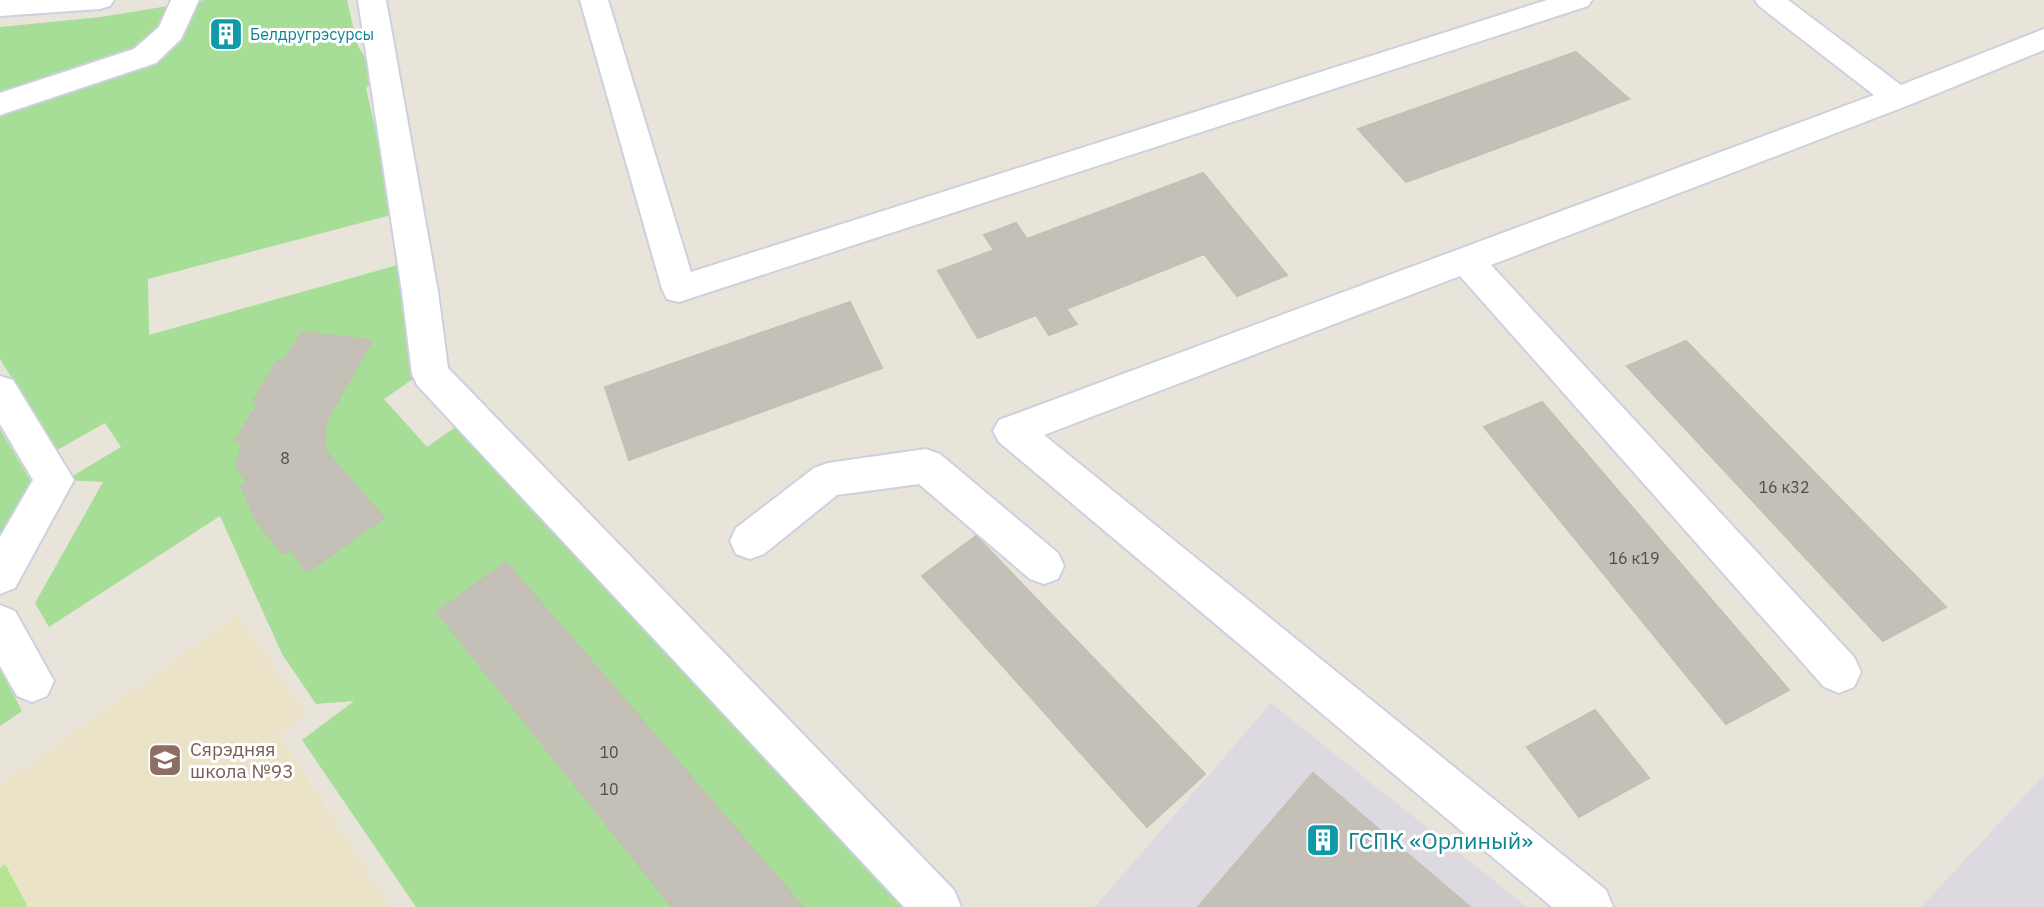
<svg xmlns="http://www.w3.org/2000/svg" width="2044" height="907" viewBox="0 0 2044 907" font-family="'IBM Plex Sans',sans-serif">
	<style>
		.industrial { fill: #dcd9e1 }
		.education { fill: #eae3c8 }
		.green { fill: #a6dd97 }
		.pitch { fill: #b7e493 }
		.building { fill: #c4c0b8; stroke: #c3c0b3; stroke-width: 2 }
		.lines { fill: none; stroke-linecap: round; stroke-linejoin: round }
		.minor-casing { stroke: #cecfdf; stroke-width: 4 }
		.minor { fill: #fff; fill-rule: evenodd }
		.labels { text-anchor: middle; dominant-baseline: central; stroke-width: 6; stroke-linejoin: round; paint-order: stroke }
		.far-culture-label { font-size: 16px; fill: #0d838f; stroke: #fff; text-anchor: start }
		.number-label { font-size: 16px; fill: #4e4d4b }
		.education-label { font-size: 19px; fill: #785e54; stroke: #fff; text-anchor: start }
		.near-culture-label { font-size: 23px; fill: #0d838f; stroke: #fff; text-anchor: start }
	</style>
	<rect width="100%" height="100%" fill="#e9e4d9"/>
	<g class="industrial">
		<polygon points="1271,703 1527,907 1095,907"/>
		<polygon points="2044,775 2044,907 1921,907"/>
	</g>
	<polygon class="education" points="238,615 306,714 279,735 391,907 0,907 0,785"/>
	<g class="green">
		<polygon points="205,0 347,0 357,44 378,80 366,88 395,214 148,279 149,335 401,264 413,379 384,399 427,447 457,426 905,907 416,907 302,740 354,701 316,704 282,654 220,516 49,627 35,603 103,482 66,480 121,447 105,423 57,450 0,359 0,27 101,17"/>
		<polygon points="0,429 32,483 0,536"/>
		<polygon points="0,669 22,711 0,726"/>
	</g>
	<polygon class="pitch" points="5,864 28,907 0,907 0,868"/>
	<g class="building">
		<polygon points="1576,52 1629,99 1406,182 1358,129"/>
		<polygon points="1203,173 1287,275 1237,296 1204,254 1066,309 1077,324 1049,335 1036,315 978,338 938,271 994,250 984,235 1016,223 1027,239"/>
		<polygon points="850,302 882,368 629,460 605,387"/>
		<polygon points="302,332 372,340 326,422 325,450 384,518 307,572 290,550 283,554 257,522 241,487 247,483 236,466 243,442 235,441 259,402 253,401 277,361 284,361"/>
		<polygon points="1686,341 1946,607 1883,641 1627,366"/>
		<polygon points="1542,402 1789,690 1726,724 1484,427"/>
		<polygon points="976,536 1205,774 1147,827 922,576"/>
		<polygon points="506,562 619,693 803,907 672,907 437,612"/>
		<polygon points="1595,710 1649,778 1579,817 1527,747"/>
		<polygon points="1313,773 1470,907 1198,907"/>
	</g>
	<g class="lines">
		<g class="minor-casing">
			<g id="minor">
				<polygon points="0,0 114,0 110,6 100,9 0,16"/>
				<polygon points="171,0 199,0 181,39 156,63 0,115 0,93 134,49 159,27"/>
				<polygon points="358,0 386,0 438,292 448,368 954,890 961,907 904,907 417,385 412,374 402,292"/>
				<polygon points="580,0 608,0 691,272 1547,0 1592,0 1588,6 679,302 667,299 662,289"/>
				<polygon points="1755,0 1788,0 1901,85 2044,29 2044,50 1909,105 1491,265 1854,657 1861,672 1854,687 1839,693 1824,687 1460,276 1044,435 1606,890 1613,907 1552,907 999,442 993,431 999,420 1874,95 1759,6"/>
				<polygon points="0,376 13,380 74,480 15,588 0,594 0,537 33,480 0,424"/>
				<polygon points="926,449 940,454 1058,553 1064,566 1058,579 1044,584 1030,579 919,484 837,495 764,554 750,559 736,554 730,541 736,528 814,468 828,463"/>
				<polygon points="0,605 15,611 54,681 47,696 32,702 17,696 0,666"/>
			</g>
		</g>
		<use href="#minor" class="minor"/>
	</g>
	<defs>
		<g id="building-square" transform="scale(1.75)"><rect x="-9" y="-9" width="18" height="18" rx="4" fill="#0f9aa8" stroke="#fff"/><path d="M-4-6H4V6H1V3H-1V6H-4ZM-2.5-4.3h1.7v1.8h-1.7ZM.8-4.3h1.7v1.8H.8ZM-2.5-1h1.7V.8h-1.7ZM.8-1h1.7V.8H.8Z" fill="#fff"/></g>
		<g id="school-square" transform="scale(1.75)"><rect x="-9" y="-9" width="18" height="18" rx="4" fill="#8d6e63" stroke="#fff"/><path d="M0-5L7-2L0 1L-7-2ZM-4 1L0 2.5L4 1V4Q0 6-4 4Z" fill="#fff"/></g>
	</defs>
	<g fill-rule="evenodd">
		<use href="#building-square" x="226" y="34"/>
		<use href="#school-square" x="165" y="760"/>
		<use href="#building-square" x="1323" y="840"/>
	</g>
	<g class="labels">
		<g class="far-culture-label">
			<text x="250" y="34">Белдругрэсурсы</text>
		</g>
		<g class="number-label">
			<text x="285" y="458">8</text>
			<text x="1784" y="487">16 к32</text>
			<text x="1634" y="558">16 к19</text>
			<text x="609" y="752">10</text>
			<text x="609" y="789">10</text>
		</g>
		<g class="education-label">
			<text x="190" y="749">Сярэдняя<tspan x="190" dy="22">школа №93</tspan></text>
		</g>
		<g class="near-culture-label">
			<text x="1348" y="840">ГСПК «Орлиный»</text>
		</g>
	</g>
</svg>
